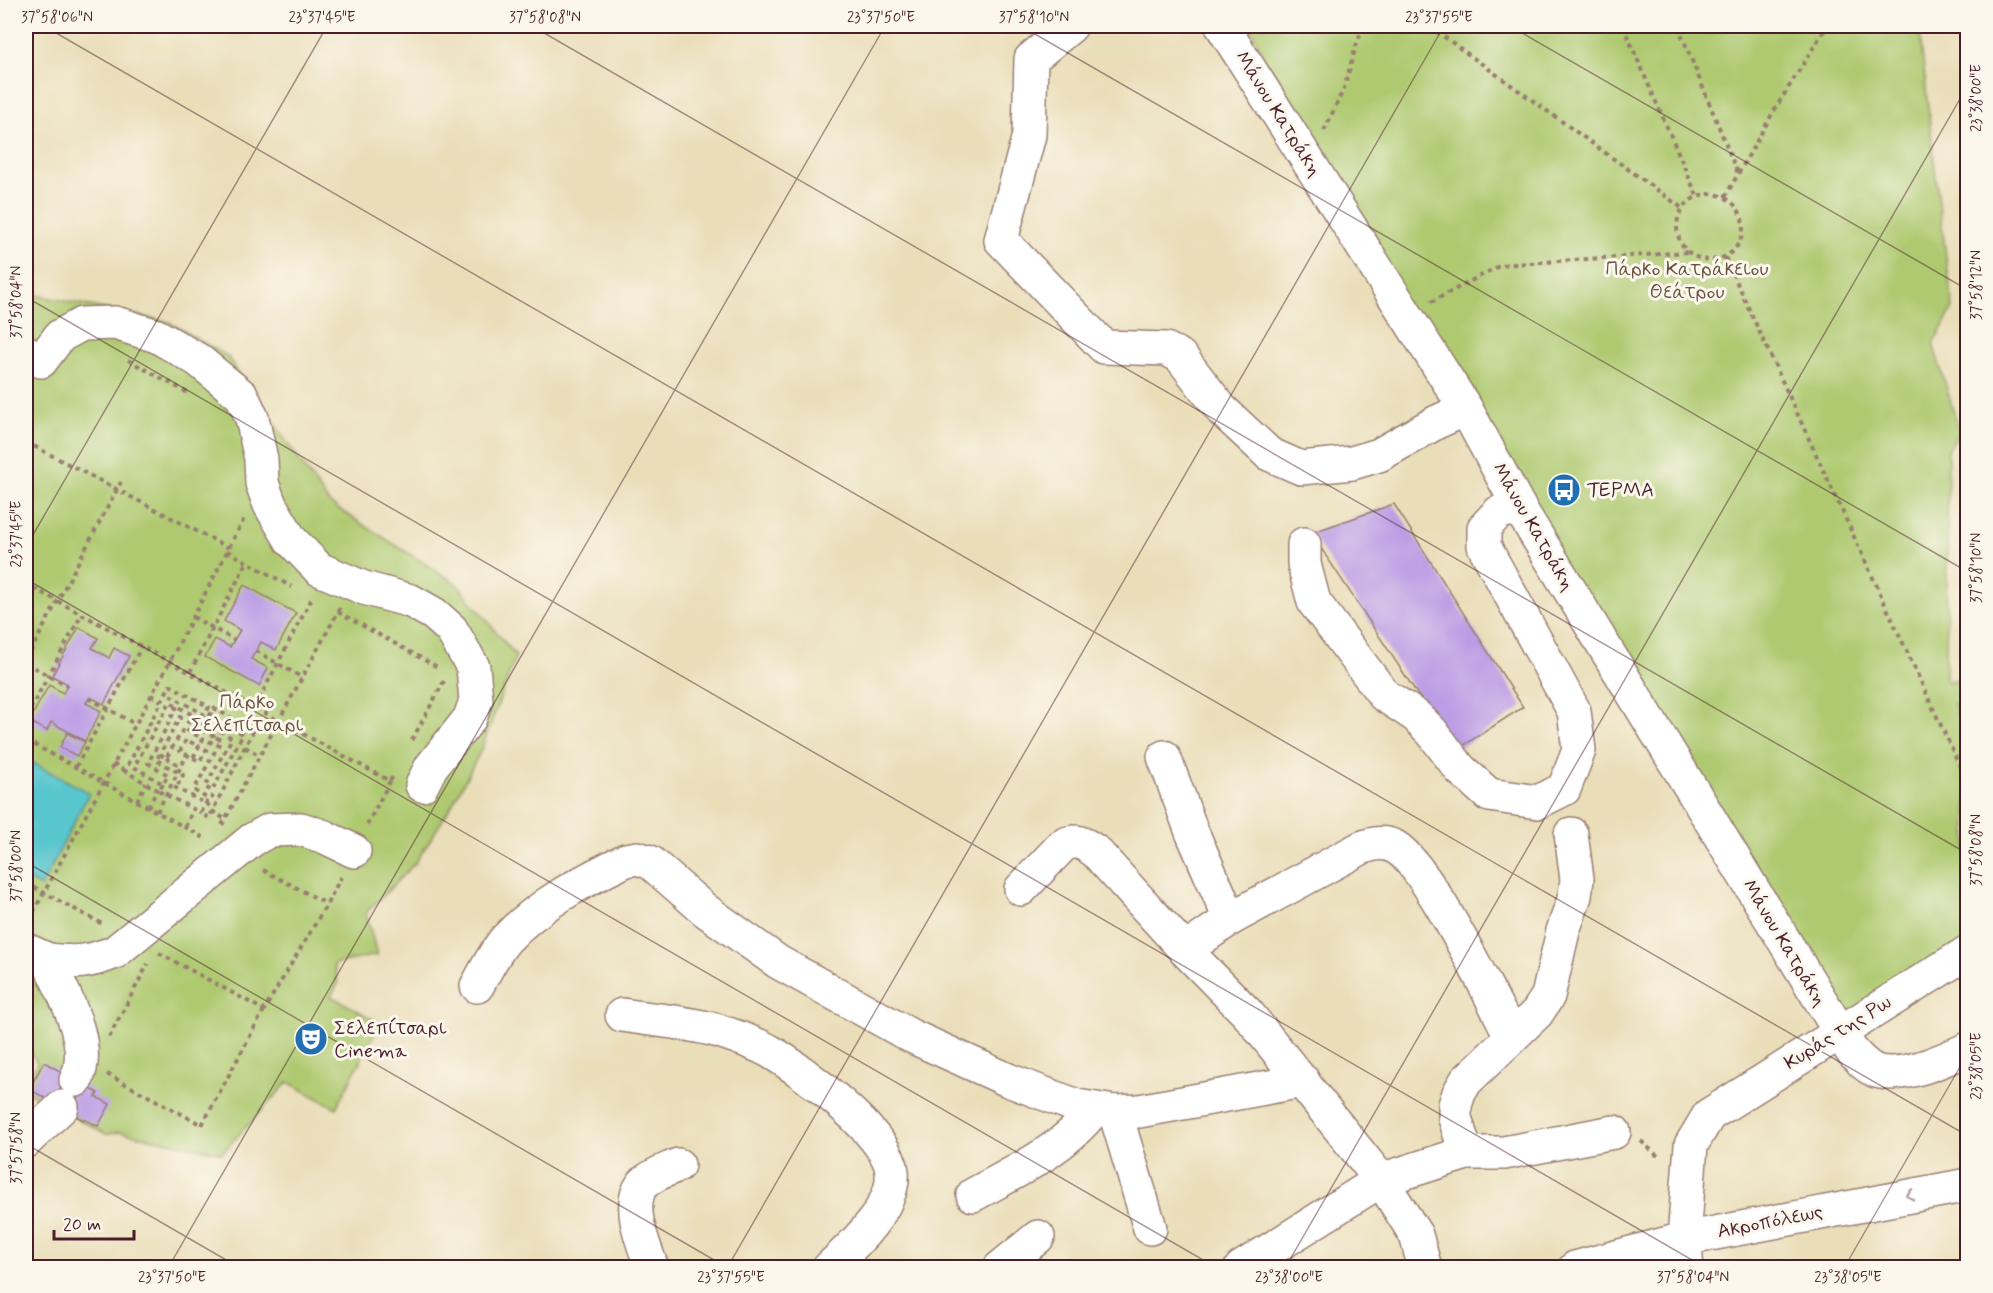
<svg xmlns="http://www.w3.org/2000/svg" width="1993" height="1293" viewBox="0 0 1993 1293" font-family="Mynerve,sans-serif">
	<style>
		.green { fill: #aec96f; stroke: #7c744d; stroke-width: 1.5 }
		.water { fill: #59c6cd; stroke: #52727c; stroke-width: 1.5 }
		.building { fill: #bb9ce5 }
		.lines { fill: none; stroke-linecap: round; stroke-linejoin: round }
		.minor-casing { stroke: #9a7e72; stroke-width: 36 }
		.path { stroke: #9a7e72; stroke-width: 4; stroke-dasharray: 4.5 4.5; stroke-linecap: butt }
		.minor { stroke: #fff; stroke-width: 33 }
		.oneway { stroke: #ae9aa0 }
		.ticks { fill: none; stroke: #4a1f2b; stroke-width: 1.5; stroke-opacity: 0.45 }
		.labels { text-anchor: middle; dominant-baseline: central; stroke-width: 6; stroke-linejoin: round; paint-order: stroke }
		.street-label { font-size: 20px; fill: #4a1f2b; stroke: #fbf7ec }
		.park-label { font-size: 20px; fill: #68523f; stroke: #fbf7ec }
		.poi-label { font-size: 20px; fill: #4a1f2b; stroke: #fbf7ec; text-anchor: start }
		.neatline { fill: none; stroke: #4a1f2b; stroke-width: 2 }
		.ticks-label { font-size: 15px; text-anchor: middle; fill: #4a1f2b }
	</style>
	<rect width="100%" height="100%" fill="#fbf7ec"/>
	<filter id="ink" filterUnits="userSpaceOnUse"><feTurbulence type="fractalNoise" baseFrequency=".0167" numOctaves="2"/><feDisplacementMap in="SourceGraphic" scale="12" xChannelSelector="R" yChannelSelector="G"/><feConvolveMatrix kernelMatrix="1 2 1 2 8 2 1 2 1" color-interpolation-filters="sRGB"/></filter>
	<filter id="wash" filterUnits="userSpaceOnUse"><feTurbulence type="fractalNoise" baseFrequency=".008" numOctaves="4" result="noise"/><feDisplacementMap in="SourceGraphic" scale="24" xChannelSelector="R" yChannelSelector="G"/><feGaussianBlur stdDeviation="1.35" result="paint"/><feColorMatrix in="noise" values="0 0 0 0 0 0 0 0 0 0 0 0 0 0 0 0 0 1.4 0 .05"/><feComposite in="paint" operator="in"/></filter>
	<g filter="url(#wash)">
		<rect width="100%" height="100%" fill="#eadeb9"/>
		<g class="green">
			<polygon points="1250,26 1919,26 1939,204 1953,308 1933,344 1960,432 1948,449 1946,681 1967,679 1967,735 1953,702 1967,743 1967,952 1839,1033 1309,163"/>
			<polygon points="26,293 169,322 227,356 329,503 457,584 516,656 481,750 452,805 416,862 366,913 377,955 334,964 338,984 331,996 380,1023 336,1108 288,1082 222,1153 120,1132 106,1134 26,1091 37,1063 26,1043"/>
		</g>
		<polygon class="water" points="26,759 89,793 41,887 26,879"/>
		<g id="blocks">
			<g class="building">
				<polygon points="1394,504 1523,707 1455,751 1311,533"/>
				<polygon points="244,585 296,613 276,650 261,642 251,659 268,668 259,686 205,657 215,639 230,647 240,630 224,621"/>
				<polygon points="79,627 98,638 92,648 109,658 114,648 129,656 104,704 90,697 86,703 101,711 85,741 51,722 47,731 29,721 49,685 63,693 68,684 52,676"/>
				<polygon points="67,733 85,742 77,756 60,747"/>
				<polygon points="44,1062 98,1093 96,1097 110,1104 98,1126 84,1119 83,1120 29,1089"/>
			</g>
		</g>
	</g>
	<g filter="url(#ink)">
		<use href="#blocks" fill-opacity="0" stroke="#9a7e72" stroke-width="1.5"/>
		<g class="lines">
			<g class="minor-casing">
				<g id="minor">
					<polyline points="1071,26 1031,59 1029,135 1001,240 1104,347 1166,349 1180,356 1222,410 1269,454 1301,468 1352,463 1379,455 1437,422 1466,409"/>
					<path d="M1222 26 1466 409 1519 507 1851 1050C1858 1058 1866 1067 1876 1071 1903 1079 1944 1060 1968 1049"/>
					<polyline points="26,352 41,361 60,336 82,324 115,323 157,336 198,360 242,396 252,418 261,459 262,483 270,505 291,540 319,569 364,588 411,601 434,614 451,629 473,667 476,700 470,718 431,767 422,785"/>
					<polyline points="1304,544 1304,564 1314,602 1384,695 1416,716 1432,732 1460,769 1489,795 1538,802 1564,789 1579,750 1574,711 1484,546 1484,528 1498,513 1519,507"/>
					<polyline points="1164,757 1192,832 1230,919 1185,950"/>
					<polyline points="1571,834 1577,879 1575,896 1563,931 1548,996 1537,1013 1466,1081 1459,1093 1455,1105 1455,1118 1466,1153 1504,1153 1614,1132"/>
					<path d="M1021 889 1062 846C1075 838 1084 843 1096 852L1185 950 1248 1014 1381 1180 1416 1235 1425 1268"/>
					<path d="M1230 919 1361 848C1372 844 1382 841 1393 846 1425 860 1492 999 1511 1036"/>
					<path d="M26 950 48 960C63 993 94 1045 76 1080"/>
					<path d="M48 960C76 963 88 963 115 952L252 840 270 830 301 829 325 837 354 851"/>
					<path d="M477 986C486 970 494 953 506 939 539 904 583 881 626 860L637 858 650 862 705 910 778 962 911 1036 1008 1080 1077 1106 1115 1112 1139 1111 1303 1081"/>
					<path d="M622 1015C652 1020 697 1023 725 1033 740 1038 757 1044 771 1052 803 1071 888 1134 892 1171 896 1206 853 1246 829 1268"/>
					<polyline points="1115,1112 1150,1228"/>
					<polyline points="26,1141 62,1107"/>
					<path d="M973 1195C1017 1171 1063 1150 1094 1110"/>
					<path d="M652 1268C644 1245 624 1202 645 1182 654 1174 667 1170 678 1165"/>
					<polyline points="1000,1268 1038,1237"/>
					<polyline points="1241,1268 1381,1180 1466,1153"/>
					<polyline points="1575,1268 1684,1239 1968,1185"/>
					<polyline points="1687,1268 1684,1239 1691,1145 1709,1115 1968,952"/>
				</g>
			</g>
			<g class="path">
				<polyline points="1429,26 1682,208"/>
				<polyline points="1623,26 1697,196"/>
				<polyline points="1678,26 1738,174"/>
				<polyline points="1324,131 1344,88 1358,39 1365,26"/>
				<circle cx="1710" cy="227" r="33"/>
				<polyline points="1725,197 1775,109 1827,26"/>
				<polyline points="1725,257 1968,784"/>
				<polyline points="1431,302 1501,265 1688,252"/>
				<polyline points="128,360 188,393"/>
				<polyline points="26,442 229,548"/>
				<polyline points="227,551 292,587"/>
				<polyline points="26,584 390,781 393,776"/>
				<polyline points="338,612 439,668"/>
				<polyline points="193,617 234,640"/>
				<polyline points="256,651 301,677"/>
				<polyline points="26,660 121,482"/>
				<polyline points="26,663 67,686"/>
				<polyline points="190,672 247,562"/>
				<polyline points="151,695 161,701"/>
				<polyline points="89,698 135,724"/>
				<polyline points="255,707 312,598"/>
				<polyline points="26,717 82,614"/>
				<polyline points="163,734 177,706"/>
				<polyline points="161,739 148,763 168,775 163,784 134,767 170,702 203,721 199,728 180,717 160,754 166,758 184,728 203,739 199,746"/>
				<polyline points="26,740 206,839"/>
				<polyline points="412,740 444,681"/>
				<polyline points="245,747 259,755"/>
				<polyline points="160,754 156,760 183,775 176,788"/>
				<polyline points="166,758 181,766"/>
				<polyline points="193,758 200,761 214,736 203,731 207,723 232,738 205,787 212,791 243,734 210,715 214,708 253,731 209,818 201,813 208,799 194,790 221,740 214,736"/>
				<polyline points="113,764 125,771"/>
				<polyline points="76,767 142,646"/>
				<polyline points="163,784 159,791 125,771 170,685 209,707 205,715 166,693"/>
				<polyline points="174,787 214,808"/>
				<polyline points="159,791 201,813"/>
				<polyline points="210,796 218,801"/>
				<polyline points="137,801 146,783"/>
				<polyline points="148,807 157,790"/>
				<polyline points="212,811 225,819"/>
				<polyline points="157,812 187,755 193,758 199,746 186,740 180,751 187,755"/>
				<polyline points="222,825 340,608"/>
				<polyline points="367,825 390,781"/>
				<polyline points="185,827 193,810"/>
				<polyline points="263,870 327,904"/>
				<polyline points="26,883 104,925"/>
				<polyline points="29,920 170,661 245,517"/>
				<polyline points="159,953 264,1010 327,904 341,877"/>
				<polyline points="109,1037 148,964"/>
				<polyline points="107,1074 202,1125 264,1010"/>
				<polyline points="1641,1141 1660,1158"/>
			</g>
			<use href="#minor" class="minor"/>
		</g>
		<defs><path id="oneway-chevron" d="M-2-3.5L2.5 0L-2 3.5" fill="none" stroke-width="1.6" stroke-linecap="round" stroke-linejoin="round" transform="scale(1.5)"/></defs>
		<use class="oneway" href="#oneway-chevron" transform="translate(1910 1195) rotate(170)"/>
	</g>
	<path class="ticks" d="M44 26 1968 1136M532 26 1968 854M1021 26 1968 572M1510 26 1968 290M26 297 1706 1268M26 547 327 26M26 579 1217 1268M26 862 728 1268M26 1144 240 1268M168 1268 885 26M727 1268 1444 26M1285 1268 1968 85M1844 1268 1968 1053"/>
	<defs>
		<g id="bus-disc" transform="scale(1.725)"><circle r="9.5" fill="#1f6fb2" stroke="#fbf7ec"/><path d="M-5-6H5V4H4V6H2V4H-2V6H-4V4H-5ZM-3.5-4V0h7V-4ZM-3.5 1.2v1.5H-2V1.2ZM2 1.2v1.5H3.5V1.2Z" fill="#fff"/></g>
		<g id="theatre-disc" transform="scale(1.725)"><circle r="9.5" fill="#1f6fb2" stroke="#fbf7ec"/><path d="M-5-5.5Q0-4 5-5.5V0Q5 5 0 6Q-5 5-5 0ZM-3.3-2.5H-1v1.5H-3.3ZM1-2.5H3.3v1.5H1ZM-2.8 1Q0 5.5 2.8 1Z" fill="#fff"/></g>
	</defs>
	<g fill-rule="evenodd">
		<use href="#bus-disc" x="1564" y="490"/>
		<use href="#theatre-disc" x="311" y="1039"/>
	</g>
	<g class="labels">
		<g class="street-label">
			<text transform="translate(1278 114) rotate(58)">Μάνου Κατράκη</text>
			<text transform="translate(1533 527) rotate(60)">Μάνου Κατράκη</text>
			<text transform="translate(1784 943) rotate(59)">Μάνου Κατράκη</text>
			<text transform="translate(1838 1033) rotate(-32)">Κυράς της Ρω</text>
			<text transform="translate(1770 1222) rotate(-11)">Ακροπόλεως</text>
		</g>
		<g class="park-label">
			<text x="1687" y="269">Πάρκο Κατράκειου<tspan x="1687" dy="23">Θεάτρου</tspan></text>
			<text x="247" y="702">Πάρκο<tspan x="247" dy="23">Σελεπίτσαρι</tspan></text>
		</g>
		<g class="poi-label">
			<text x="1587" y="490">ΤΕΡΜΑ</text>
			<text x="334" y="1028">Σελεπίτσαρι<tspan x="334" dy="23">Cinema</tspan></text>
		</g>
	</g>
	<rect width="1993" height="1293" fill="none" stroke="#fbf7ec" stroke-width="66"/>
	<path d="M54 1230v9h80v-9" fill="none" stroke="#4a1f2b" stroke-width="3"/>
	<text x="63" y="1230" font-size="18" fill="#4a1f2b" stroke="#fbf7ec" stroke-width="4.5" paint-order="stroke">20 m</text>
	<rect x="33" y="33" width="1927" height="1227" class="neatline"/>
	<g class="ticks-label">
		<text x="57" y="22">37°58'06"N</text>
		<text x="322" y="22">23°37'45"E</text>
		<text x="545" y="22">37°58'08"N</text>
		<text x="881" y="22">23°37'50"E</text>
		<text x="1034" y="22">37°58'10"N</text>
		<text x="1439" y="22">23°37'55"E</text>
		<text transform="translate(1976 98) rotate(-90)" y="5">23°38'00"E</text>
		<text transform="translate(1976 285) rotate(-90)" y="5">37°58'12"N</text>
		<text transform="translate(16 302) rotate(-90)" y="5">37°58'04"N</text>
		<text transform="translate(16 534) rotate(-90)" y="5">23°37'45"E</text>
		<text transform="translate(1976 568) rotate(-90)" y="5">37°58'10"N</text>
		<text transform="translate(1976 850) rotate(-90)" y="5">37°58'08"N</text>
		<text transform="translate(16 866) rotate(-90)" y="5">37°58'00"N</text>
		<text transform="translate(1976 1066) rotate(-90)" y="5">23°38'05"E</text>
		<text transform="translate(16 1148) rotate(-90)" y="5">37°57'58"N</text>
		<text x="172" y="1282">23°37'50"E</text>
		<text x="731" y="1282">23°37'55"E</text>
		<text x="1289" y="1282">23°38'00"E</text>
		<text x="1693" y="1282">37°58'04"N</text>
		<text x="1848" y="1282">23°38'05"E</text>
	</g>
</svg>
